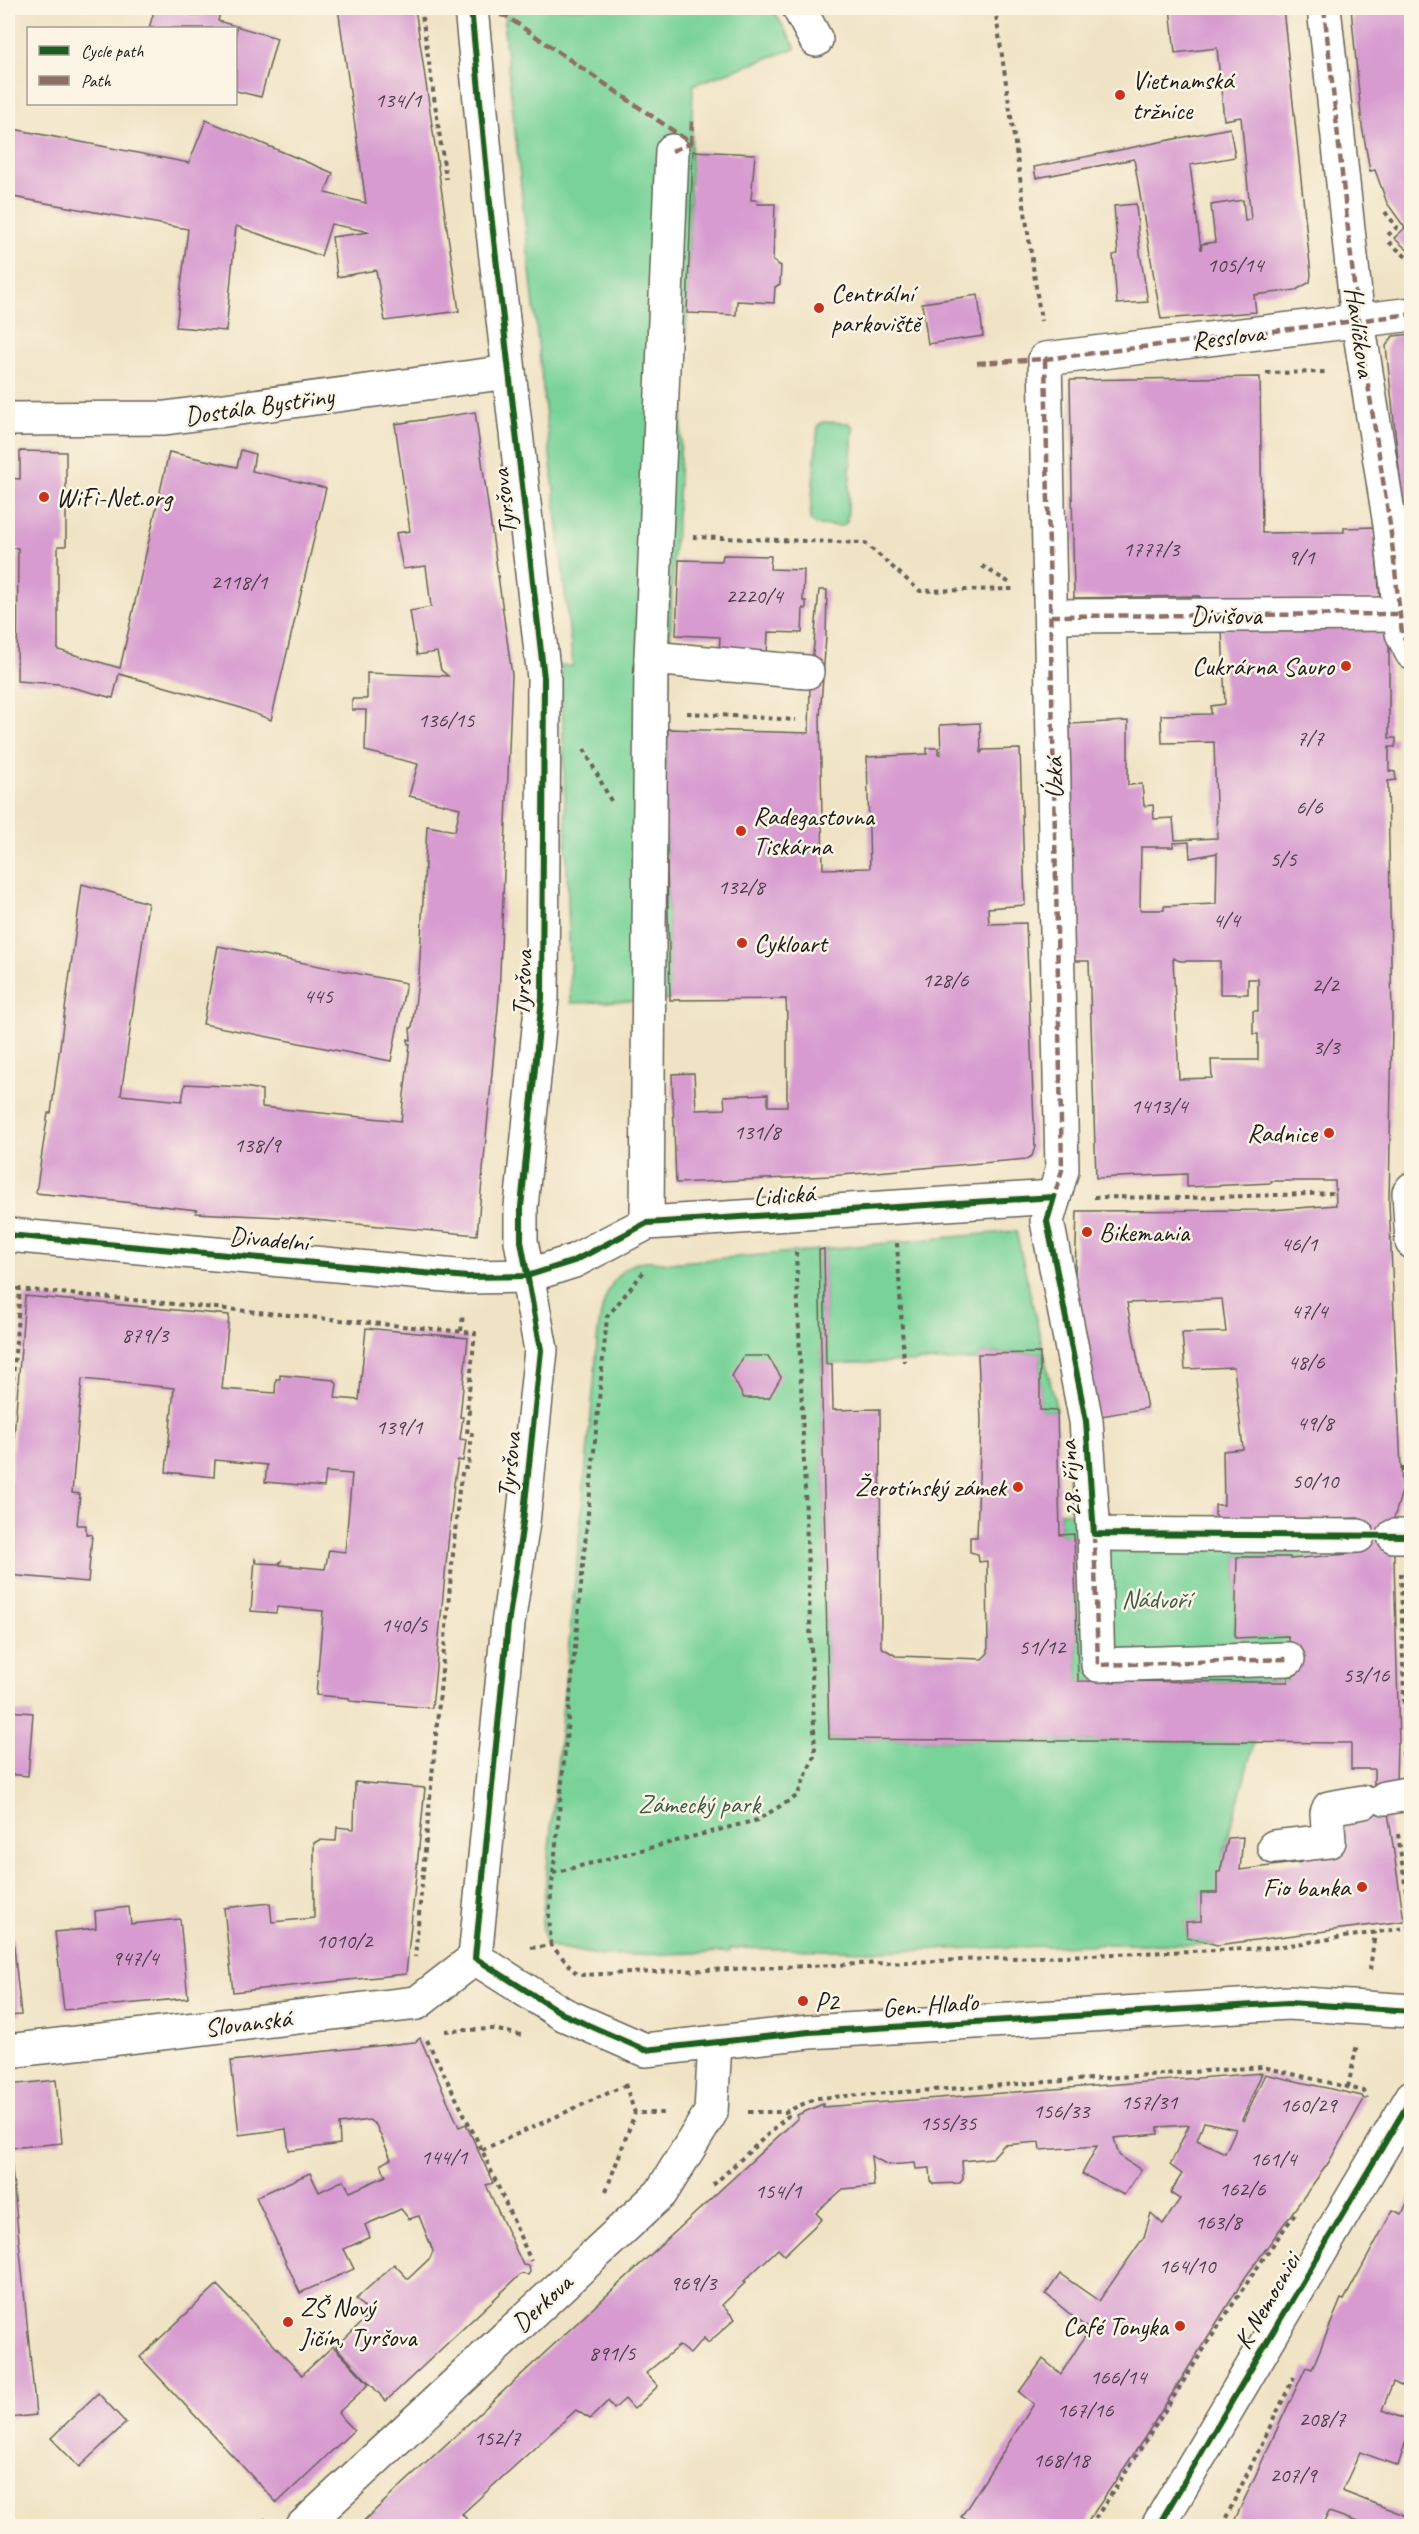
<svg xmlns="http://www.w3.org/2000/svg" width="1419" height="2534" viewBox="0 0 1419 2534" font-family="Caveat,sans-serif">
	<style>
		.green { fill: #79d399; stroke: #4a785a; stroke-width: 1.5 }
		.building { fill: #d79bd0; fill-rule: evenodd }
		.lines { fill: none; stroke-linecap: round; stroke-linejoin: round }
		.minor-casing { stroke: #666257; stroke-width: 36 }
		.path { stroke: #666257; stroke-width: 4; stroke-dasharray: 4.5 4.5; stroke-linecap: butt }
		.minor { stroke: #fff; stroke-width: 33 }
		.quiet { stroke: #8d6e63; stroke-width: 4.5; stroke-dasharray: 9 4.5; stroke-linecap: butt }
		.cycleway-casing { stroke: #fcf5e5; stroke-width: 10 }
		.cycleway { stroke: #1b5e20; stroke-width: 6 }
		.poi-dot { fill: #c8321e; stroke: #fcf5e5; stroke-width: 2 }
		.labels { text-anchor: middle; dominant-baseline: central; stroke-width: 5; stroke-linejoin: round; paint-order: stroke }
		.number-label { font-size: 22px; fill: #4b3c49 }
		.poi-label { font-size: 26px; fill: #1c1c1c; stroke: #fcf5e5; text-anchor: start }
		.street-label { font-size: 26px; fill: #1c1c1c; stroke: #fcf5e5 }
		.park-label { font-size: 26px; fill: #3d5c48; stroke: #fcf5e5 }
	</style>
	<rect width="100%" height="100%" fill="#fcf5e5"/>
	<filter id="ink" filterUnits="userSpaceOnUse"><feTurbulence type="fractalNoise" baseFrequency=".0167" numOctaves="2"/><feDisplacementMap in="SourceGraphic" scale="12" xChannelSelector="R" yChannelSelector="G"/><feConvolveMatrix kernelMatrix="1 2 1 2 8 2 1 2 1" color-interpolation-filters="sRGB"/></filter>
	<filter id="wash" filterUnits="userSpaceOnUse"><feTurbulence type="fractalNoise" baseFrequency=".008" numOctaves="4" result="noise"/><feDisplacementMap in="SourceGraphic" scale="24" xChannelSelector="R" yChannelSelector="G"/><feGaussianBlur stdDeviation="1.35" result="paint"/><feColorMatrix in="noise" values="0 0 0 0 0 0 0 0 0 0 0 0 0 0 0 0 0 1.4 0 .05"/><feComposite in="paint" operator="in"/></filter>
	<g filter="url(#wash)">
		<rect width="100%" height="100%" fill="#f0e3c5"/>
		<g class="green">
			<polygon points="507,8 772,8 796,48 693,85 687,313 676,539 674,540 665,776 670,1000 571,1003 561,665 573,666 504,30"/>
			<polygon points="823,422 849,423 853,427 847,522 842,526 816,525 810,520 818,425"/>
			<polygon points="1016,1231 1057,1411 1040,1410 1040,1353 978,1354 978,1360 826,1364 824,1249"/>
			<path d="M819 1250 829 1739 1254 1742 1225 1849 1217 1893H1201V1921L1186 1922 1187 1937 1217 1945 1122 1944 873 1951 730 1948V1952L602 1956 545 1945 542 1922 594 1383C598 1344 594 1270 644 1261 652 1260 661 1262 668 1263Z"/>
			<polygon points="1060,1512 1215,1523 1358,1518 1359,1553 1290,1559 1290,1557 1237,1557 1235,1637 1288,1636 1288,1682 1078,1681 1074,1535 1060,1535"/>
		</g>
		<g id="blocks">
			<g class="building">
				<polygon points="155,8 198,16 200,8 221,8 218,21 277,38 261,97 236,91 236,28 149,28"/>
				<polygon points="338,8 415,8 459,311 385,321 376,270 337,277 332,237 370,232 331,224 321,256 236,226 226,331 176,327 188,229 8,196 8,128 189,163 206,120 333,173 325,193 366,203"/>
				<polygon points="1170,8 1283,8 1311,274 1310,282 1296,290 1254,295 1256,312 1161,319 1134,159 1036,178 1034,167 1230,128 1235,157 1190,165 1201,250 1202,244 1215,242 1211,205 1243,200 1245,221 1251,219 1241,117 1224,120 1217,48 1175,53"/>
				<polygon points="1351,8 1412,8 1412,254 1394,238 1405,228 1387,203 1375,170 1370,171 1362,126"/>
				<polygon points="693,151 755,154 751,200 758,200 757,204 775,204 773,261 781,266 780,284 775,287 774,303 737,301 736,315 687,313"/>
				<polygon points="1136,204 1140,253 1148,302 1117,304 1113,255 1118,254 1114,206"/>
				<polygon points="978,295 983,336 928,344 922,303"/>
				<polygon points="1412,334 1412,573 1410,573 1386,346 1393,336"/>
				<polygon points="1260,377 1262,533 1344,532 1344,528 1374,527 1380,600 1200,604 1200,596 1074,598 1070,380"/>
				<polygon points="475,412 512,675 499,997 477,1235 281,1217 196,1213 197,1210 144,1204 36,1193 48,1113 51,1113 82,884 148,903 121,1095 182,1101 185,1084 244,1087 262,1090 262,1107 401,1121 410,1044 408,1044 408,1039 411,1040 410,1028 412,1028 419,974 427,826 455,831 460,808 409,796 418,764 365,751 366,710 352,710 352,699 367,699 367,673 448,676 441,670 437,652 417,655 410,611 431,607 426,566 403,569 396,533 410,531 395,424"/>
				<polygon points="241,450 255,454 252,471 326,488 271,720 238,707 119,674 113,698 59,684 17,681 18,548 8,548 8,478 20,479 20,451 66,452 66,546 58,546 58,650 120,668 169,452 237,467"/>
				<polygon points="723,555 771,556 770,569 804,570 803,601 806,601 806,609 803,608 802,633 768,632 767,655 719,654 720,637 676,635 679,560 722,561"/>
				<polygon points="819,590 827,590 826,637 820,717 823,869 870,868 867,757 927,754 927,748 938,748 938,754 941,754 940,725 980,723 981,753 983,750 1020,749 1025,905 988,908 989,924 1026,923 1035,1147 1032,1156 1027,1159 830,1176 676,1183 672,1074 694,1073 696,1110 725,1109 724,1096 768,1094 768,1106 787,1106 787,1020 786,999 670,1000 665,776 668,729 809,733 810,686"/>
				<path d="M1222 627 1389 629V738H1396V742L1395 747H1389V771L1395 772 1396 780 1388 781V783L1392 1022 1389 1203 1402 1491 1393 1522 1399 1743H1397L1396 1783 1387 1805 1404 1921 1217 1945 1187 1937 1186 1922 1201 1921V1893H1217V1872H1220L1228 1838 1243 1837 1240 1870 1302 1862 1300 1852 1332 1812 1374 1794V1769H1351V1743L829 1739 819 1250 824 1249 826 1364H832L833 1410 880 1409 881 1647 896 1656 982 1659 988 1653 987 1561 979 1562 978 1554 970 1552V1537H977L981 1421 978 1354 1040 1353V1410L1057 1411 1060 1535 1074 1534 1078 1681 1288 1682V1636L1235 1638 1237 1557H1290V1559L1359 1553 1358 1518 1215 1523V1505H1224L1223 1451 1243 1449 1234 1367 1185 1369 1182 1333 1226 1332 1222 1299 1127 1303 1147 1408 1096 1417 1074 1307 1077 1211 1272 1210 1336 1205 1335 1181H1271V1183L1187 1187V1174L1096 1178 1089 961H1070L1069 724 1128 721V785L1142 784 1144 806 1153 805 1154 819 1173 818 1175 840 1217 838 1214 742 1162 743 1161 715 1211 714V706L1225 704ZM1189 842 1190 858 1217 853 1216 904 1164 906V910H1140L1141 847H1173V843ZM1173 958 1180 961H1220V994H1248V979H1258V1011H1253V1034H1258V1060H1211L1212 1078 1179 1079Z"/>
				<polygon points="218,946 406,983 391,1061 203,1024"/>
				<polygon points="25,1296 229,1315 222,1389 275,1393 276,1379 280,1379 280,1375 334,1380 337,1384 335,1398 359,1400 366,1328 468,1338 460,1417 463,1417 460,1439 466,1440 463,1461 458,1460 454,1483 432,1708 350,1701 349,1698 316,1695 323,1611 277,1607 276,1613 251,1611 255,1559 257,1563 278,1564 281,1561 280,1565 325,1569 329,1550 345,1552 352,1474 326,1472 324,1487 265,1482 267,1465 215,1460 214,1477 166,1472 174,1388 82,1379 72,1493 80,1494 77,1525 86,1525 86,1534 92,1535 88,1582 8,1575 8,1513"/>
				<polygon points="744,1356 768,1356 781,1377 769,1398 744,1398 732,1376"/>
				<polygon points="8,1711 33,1713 28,1776 8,1774"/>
				<polygon points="355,1782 425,1788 406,1974 233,1992 224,1908 270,1903 272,1922 314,1918 314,1843 319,1840 336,1841 337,1827 354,1829"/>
				<polygon points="129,1907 131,1924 180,1919 188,1998 64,2010 55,1932 96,1928 95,1911"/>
				<polygon points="13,1937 21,2015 8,2016 8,1938"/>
				<polygon points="420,2038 459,2127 466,2124 493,2183 486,2185 523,2265 529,2266 530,2272 528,2275 521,2274 386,2401 336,2347 370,2314 356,2299 394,2264 408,2279 430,2258 433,2251 419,2216 409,2219 401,2209 365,2225 370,2237 344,2249 354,2269 300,2293 256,2197 310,2173 319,2192 344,2180 350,2192 386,2176 381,2164 391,2159 376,2125 369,2120 339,2124 340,2144 289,2151 286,2129 239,2135 231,2061 415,2042"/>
				<path d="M1262 2073 1242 2120 1244 2121 1265 2074 1362 2096 1364 2099 1329 2162 1244 2279 1145 2437 1085 2526H962L966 2519 961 2517 1034 2404 1019 2392 1043 2359 1061 2374 1089 2330 1046 2294 1060 2274 1099 2301 1144 2237 1151 2213 1163 2224 1180 2199 1170 2193 1182 2174 1170 2165 1189 2125 1158 2127V2134L1114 2138 1119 2155 1141 2170 1124 2195 1082 2174 1097 2146 1040 2150 1039 2142 1004 2145 992 2158 962 2161 963 2179 960 2183 934 2184 931 2181 930 2168 916 2169 915 2163 888 2165 871 2156 874 2186 843 2189 816 2213 822 2219 784 2255 778 2249 744 2281 746 2282 722 2305 735 2319 708 2343 704 2338 690 2354 679 2346 646 2373 658 2386 634 2409 625 2399 614 2409 608 2401 590 2419 576 2410 462 2514 473 2526H358L798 2118 797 2115 823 2104V2107ZM1204 2122 1236 2129 1225 2153 1197 2140Z"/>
				<polygon points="56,2080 62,2143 10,2148 36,2415 10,2418 8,2387 8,2085"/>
				<polygon points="1412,2192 1412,2362 1401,2386 1393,2382 1382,2410 1412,2422 1398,2466 1360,2452 1342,2491 1412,2518 1412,2526 1369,2526 1329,2512 1322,2526 1232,2526 1306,2367 1312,2369 1341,2299 1344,2300 1393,2210 1402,2214"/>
				<polygon points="217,2285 302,2375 333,2346 369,2384 338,2413 354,2430 277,2503 140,2357"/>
				<polygon points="98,2393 126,2423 79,2467 51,2438"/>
			</g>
		</g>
	</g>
	<g filter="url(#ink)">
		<use href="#blocks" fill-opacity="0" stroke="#666257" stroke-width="1.5"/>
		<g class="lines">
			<g class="minor-casing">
				<g id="minor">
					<polyline points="471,8 491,214 544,678 542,998 521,1207 521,1241 541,1350 523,1522 508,1624 475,1958"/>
					<polyline points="799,8 816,40"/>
					<polyline points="1324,8 1358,321 1390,525 1402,633 1412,653"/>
					<polyline points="8,419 165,418 509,372"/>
					<polyline points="1051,616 1400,614"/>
					<polyline points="651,658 807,672"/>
					<polyline points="1412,1189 1409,1193 1412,1242"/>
					<polyline points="647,1223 651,658 672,151"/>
					<polyline points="8,1235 467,1277 527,1276 574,1261 647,1223 1054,1197"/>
					<polyline points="1094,1534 1098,1665 1288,1659"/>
					<polyline points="1358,1536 1094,1534 1086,1421 1047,1221 1062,1170 1045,359 1412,314"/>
					<polyline points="1394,1536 1412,1536"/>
					<polyline points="1385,1798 1412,1793"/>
					<polyline points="1274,1847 1329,1841 1327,1813 1329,1808 1363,1802"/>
					<polyline points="475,1958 563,2014 645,2050 809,2032 1288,2003 1412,2011"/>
					<polyline points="8,2051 417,2003 475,1958"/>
					<polyline points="303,2526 661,2193 711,2112 715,2042"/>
					<polyline points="1158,2526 1412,2097"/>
				</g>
			</g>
			<g class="path">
				<polyline points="421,8 446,179"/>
				<polyline points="995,8 1041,321"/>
				<polyline points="1385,212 1397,227 1388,235"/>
				<polyline points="1389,242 1412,262"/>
				<polyline points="1266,373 1328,372"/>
				<polyline points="693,537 865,543 920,591 1013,589"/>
				<polyline points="982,566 1010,583"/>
				<polyline points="687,713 796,720"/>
				<polyline points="584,749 611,801"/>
				<polyline points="1094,1197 1188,1198 1336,1193"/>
				<polyline points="897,1243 904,1362"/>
				<polyline points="8,1288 475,1333 467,1411 469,1411 467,1434 472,1434 468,1468 463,1468 459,1490 415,1957"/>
				<polyline points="461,1331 463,1314"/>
				<polyline points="8,1443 20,1289"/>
				<polyline points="1401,1469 1412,1469"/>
				<polyline points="1407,1498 1407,1469"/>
				<polyline points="1401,1573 1405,1749 1403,1749 1403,1758"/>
				<polyline points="1398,1834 1411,1927"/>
				<polyline points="553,1873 757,1820 797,1796 815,1754 796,1252"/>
				<polyline points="551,1945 549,1916 607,1317 646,1269"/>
				<polyline points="531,1948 551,1945 578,1975 1269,1948 1412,1927"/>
				<polyline points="1370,1970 1375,1932"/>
				<polyline points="445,2031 493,2029 521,2035"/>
				<polyline points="427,2040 482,2150 531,2261"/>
				<polyline points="625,2084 635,2113 665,2113"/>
				<polyline points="1348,2087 1357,2044"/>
				<polyline points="748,2112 785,2112 817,2098 1263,2067 1364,2091 1367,2099"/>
				<polyline points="482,2150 626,2085"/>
				<polyline points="713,2185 788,2116 785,2112"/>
				<polyline points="606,2191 635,2113"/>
				<polyline points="258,2526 266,2519"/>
				<path d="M1090 2526C1160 2423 1221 2315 1295 2214"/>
				<polyline points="1222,2526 1294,2377"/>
			</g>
			<use href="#minor" class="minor"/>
			<g class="quiet">
				<polyline points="1324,8 1358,321 1390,525 1402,633 1412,653"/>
				<polyline points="500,15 506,16 691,143 692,119"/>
				<polyline points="672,151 691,143"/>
				<polyline points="1045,359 1062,1170 1053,1200"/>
				<polyline points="977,363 1045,359 1412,314"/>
				<polyline points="1051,616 1400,614"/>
				<polyline points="1412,1189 1409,1193 1412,1242"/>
				<polyline points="1094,1534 1098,1665 1288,1659"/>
			</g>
			<g class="cycleway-casing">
				<g id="cycleway">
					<polyline points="471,8 491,214 544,678 542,998 521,1207 521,1241 541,1350 523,1522 508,1624 475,1958 563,2014 645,2050 809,2032 1288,2003 1412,2011"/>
					<polyline points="8,1235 467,1277 527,1276 574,1261 647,1223 1054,1197 1047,1221 1086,1421 1094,1534 1412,1536"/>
					<polyline points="1158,2526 1412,2097"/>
				</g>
			</g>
			<use href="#cycleway" class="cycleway"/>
		</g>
	</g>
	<g class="poi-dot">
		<circle cx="1120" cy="95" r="6"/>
		<circle cx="819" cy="308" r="6"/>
		<circle cx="44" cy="497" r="6"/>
		<circle cx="1346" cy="666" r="6"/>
		<circle cx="741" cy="831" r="6"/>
		<circle cx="742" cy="943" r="6"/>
		<circle cx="1329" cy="1133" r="6"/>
		<circle cx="1087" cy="1232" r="6"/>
		<circle cx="1018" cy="1487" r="6"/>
		<circle cx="1362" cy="1887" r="6"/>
		<circle cx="803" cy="2001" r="6"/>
		<circle cx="288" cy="2322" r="6"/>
		<circle cx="1180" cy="2326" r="6"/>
	</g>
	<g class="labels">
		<g class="number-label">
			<text x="398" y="100">134/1</text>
			<text x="1235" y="265">105/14</text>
			<text x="1151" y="549">1777/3</text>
			<text x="1301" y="557">9/1</text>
			<text x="239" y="582">2118/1</text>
			<text x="754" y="596">2220/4</text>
			<text x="446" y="720">136/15</text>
			<text x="1310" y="738">7/7</text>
			<text x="1309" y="807">6/6</text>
			<text x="1283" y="859">5/5</text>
			<text x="741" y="887">132/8</text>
			<text x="1226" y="920">4/4</text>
			<text x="945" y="980">128/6</text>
			<text x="1325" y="985">2/2</text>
			<text x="318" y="996">445</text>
			<text x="1326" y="1047">3/3</text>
			<text x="1159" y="1106">1413/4</text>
			<text x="757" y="1132">131/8</text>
			<text x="257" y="1145">138/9</text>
			<text x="1299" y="1244">46/1</text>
			<text x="1309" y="1311">47/4</text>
			<text x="145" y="1335">879/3</text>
			<text x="1306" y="1362">48/6</text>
			<text x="1315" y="1423">49/8</text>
			<text x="399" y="1427">139/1</text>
			<text x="1315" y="1481">50/10</text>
			<text x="404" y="1625">140/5</text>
			<text x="1042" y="1647">51/12</text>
			<text x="1366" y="1675">53/16</text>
			<text x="344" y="1941">1010/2</text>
			<text x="135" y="1958">947/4</text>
			<text x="1149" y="2102">157/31</text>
			<text x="1308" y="2105">160/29</text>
			<text x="1061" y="2111">156/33</text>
			<text x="948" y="2123">155/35</text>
			<text x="444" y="2157">144/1</text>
			<text x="1273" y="2159">161/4</text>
			<text x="1242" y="2189">162/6</text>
			<text x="778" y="2191">154/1</text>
			<text x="1218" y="2222">163/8</text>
			<text x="1187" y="2266">164/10</text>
			<text x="693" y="2283">969/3</text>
			<text x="612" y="2353">891/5</text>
			<text x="1118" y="2377">166/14</text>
			<text x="1085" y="2410">167/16</text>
			<text x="1322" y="2419">208/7</text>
			<text x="497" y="2438">152/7</text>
			<text x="1061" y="2460">168/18</text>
			<text x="1293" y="2475">207/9</text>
		</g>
		<g class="poi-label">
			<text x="1132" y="80">Vietnamská<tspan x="1132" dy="30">tržnice</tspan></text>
			<text x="831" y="293">Centrální<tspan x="831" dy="30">parkoviště</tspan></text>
			<text x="56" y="497">WiFi-Net.org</text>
			<text x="1334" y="666" text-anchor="end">Cukrárna Sauro</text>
			<text x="753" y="816">Radegastovna<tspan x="753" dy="30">Tiskárna</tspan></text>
			<text x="754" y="943">Cykloart</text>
			<text x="1317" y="1133" text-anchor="end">Radnice</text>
			<text x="1099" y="1232">Bikemania</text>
			<text x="1006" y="1487" text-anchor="end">Žerotínský zámek</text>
			<text x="1350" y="1887" text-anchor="end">Fio banka</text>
			<text x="815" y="2001">P2</text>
			<text x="300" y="2307">ZŠ Nový<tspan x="300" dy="30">Jičín, Tyršova</tspan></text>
			<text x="1168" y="2326" text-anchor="end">Café Tonyka</text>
		</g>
		<g class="street-label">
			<text transform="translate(1360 332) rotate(82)">Havlíčkova</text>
			<text transform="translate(1228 337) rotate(-7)">Resslova</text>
			<text transform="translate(259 406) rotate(-8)">Dostála Bystřiny</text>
			<text transform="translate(504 502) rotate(-97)">Tyršova</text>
			<text x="1226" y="615">Divišova</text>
			<text transform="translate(1054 778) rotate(-91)">Úzká</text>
			<text transform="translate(522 983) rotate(-87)">Tyršova</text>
			<text transform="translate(784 1195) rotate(-4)">Lidická</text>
			<text transform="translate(269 1239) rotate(5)">Divadelní</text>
			<text transform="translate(509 1465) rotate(-84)">Tyršova</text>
			<text transform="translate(1070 1479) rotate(-94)">28. října</text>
			<text transform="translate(930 2005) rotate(-4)">Gen. Hlaďo</text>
			<text transform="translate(248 2023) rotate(-7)">Slovanská</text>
			<text transform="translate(1267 2301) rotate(-60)">K Nemocnici</text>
			<text transform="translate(542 2303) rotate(-43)">Derkova</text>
		</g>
		<g class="park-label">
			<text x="1156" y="1599">Nádvoří</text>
			<text x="699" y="1804">Zámecký park</text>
		</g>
	</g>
	<rect width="1419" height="2534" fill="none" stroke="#fcf5e5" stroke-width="30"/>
	<rect x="27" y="27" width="210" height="78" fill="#fcf5e5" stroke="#a29e95" stroke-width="1.5"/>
	<rect x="39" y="46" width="30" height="9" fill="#1b5e20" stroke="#a29e95" stroke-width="1.5"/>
	<text x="81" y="57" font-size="18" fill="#1c1c1c">Cycle path</text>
	<rect x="39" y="76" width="30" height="9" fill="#8d6e63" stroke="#a29e95" stroke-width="1.5"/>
	<text x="81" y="87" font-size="18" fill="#1c1c1c">Path</text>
</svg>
